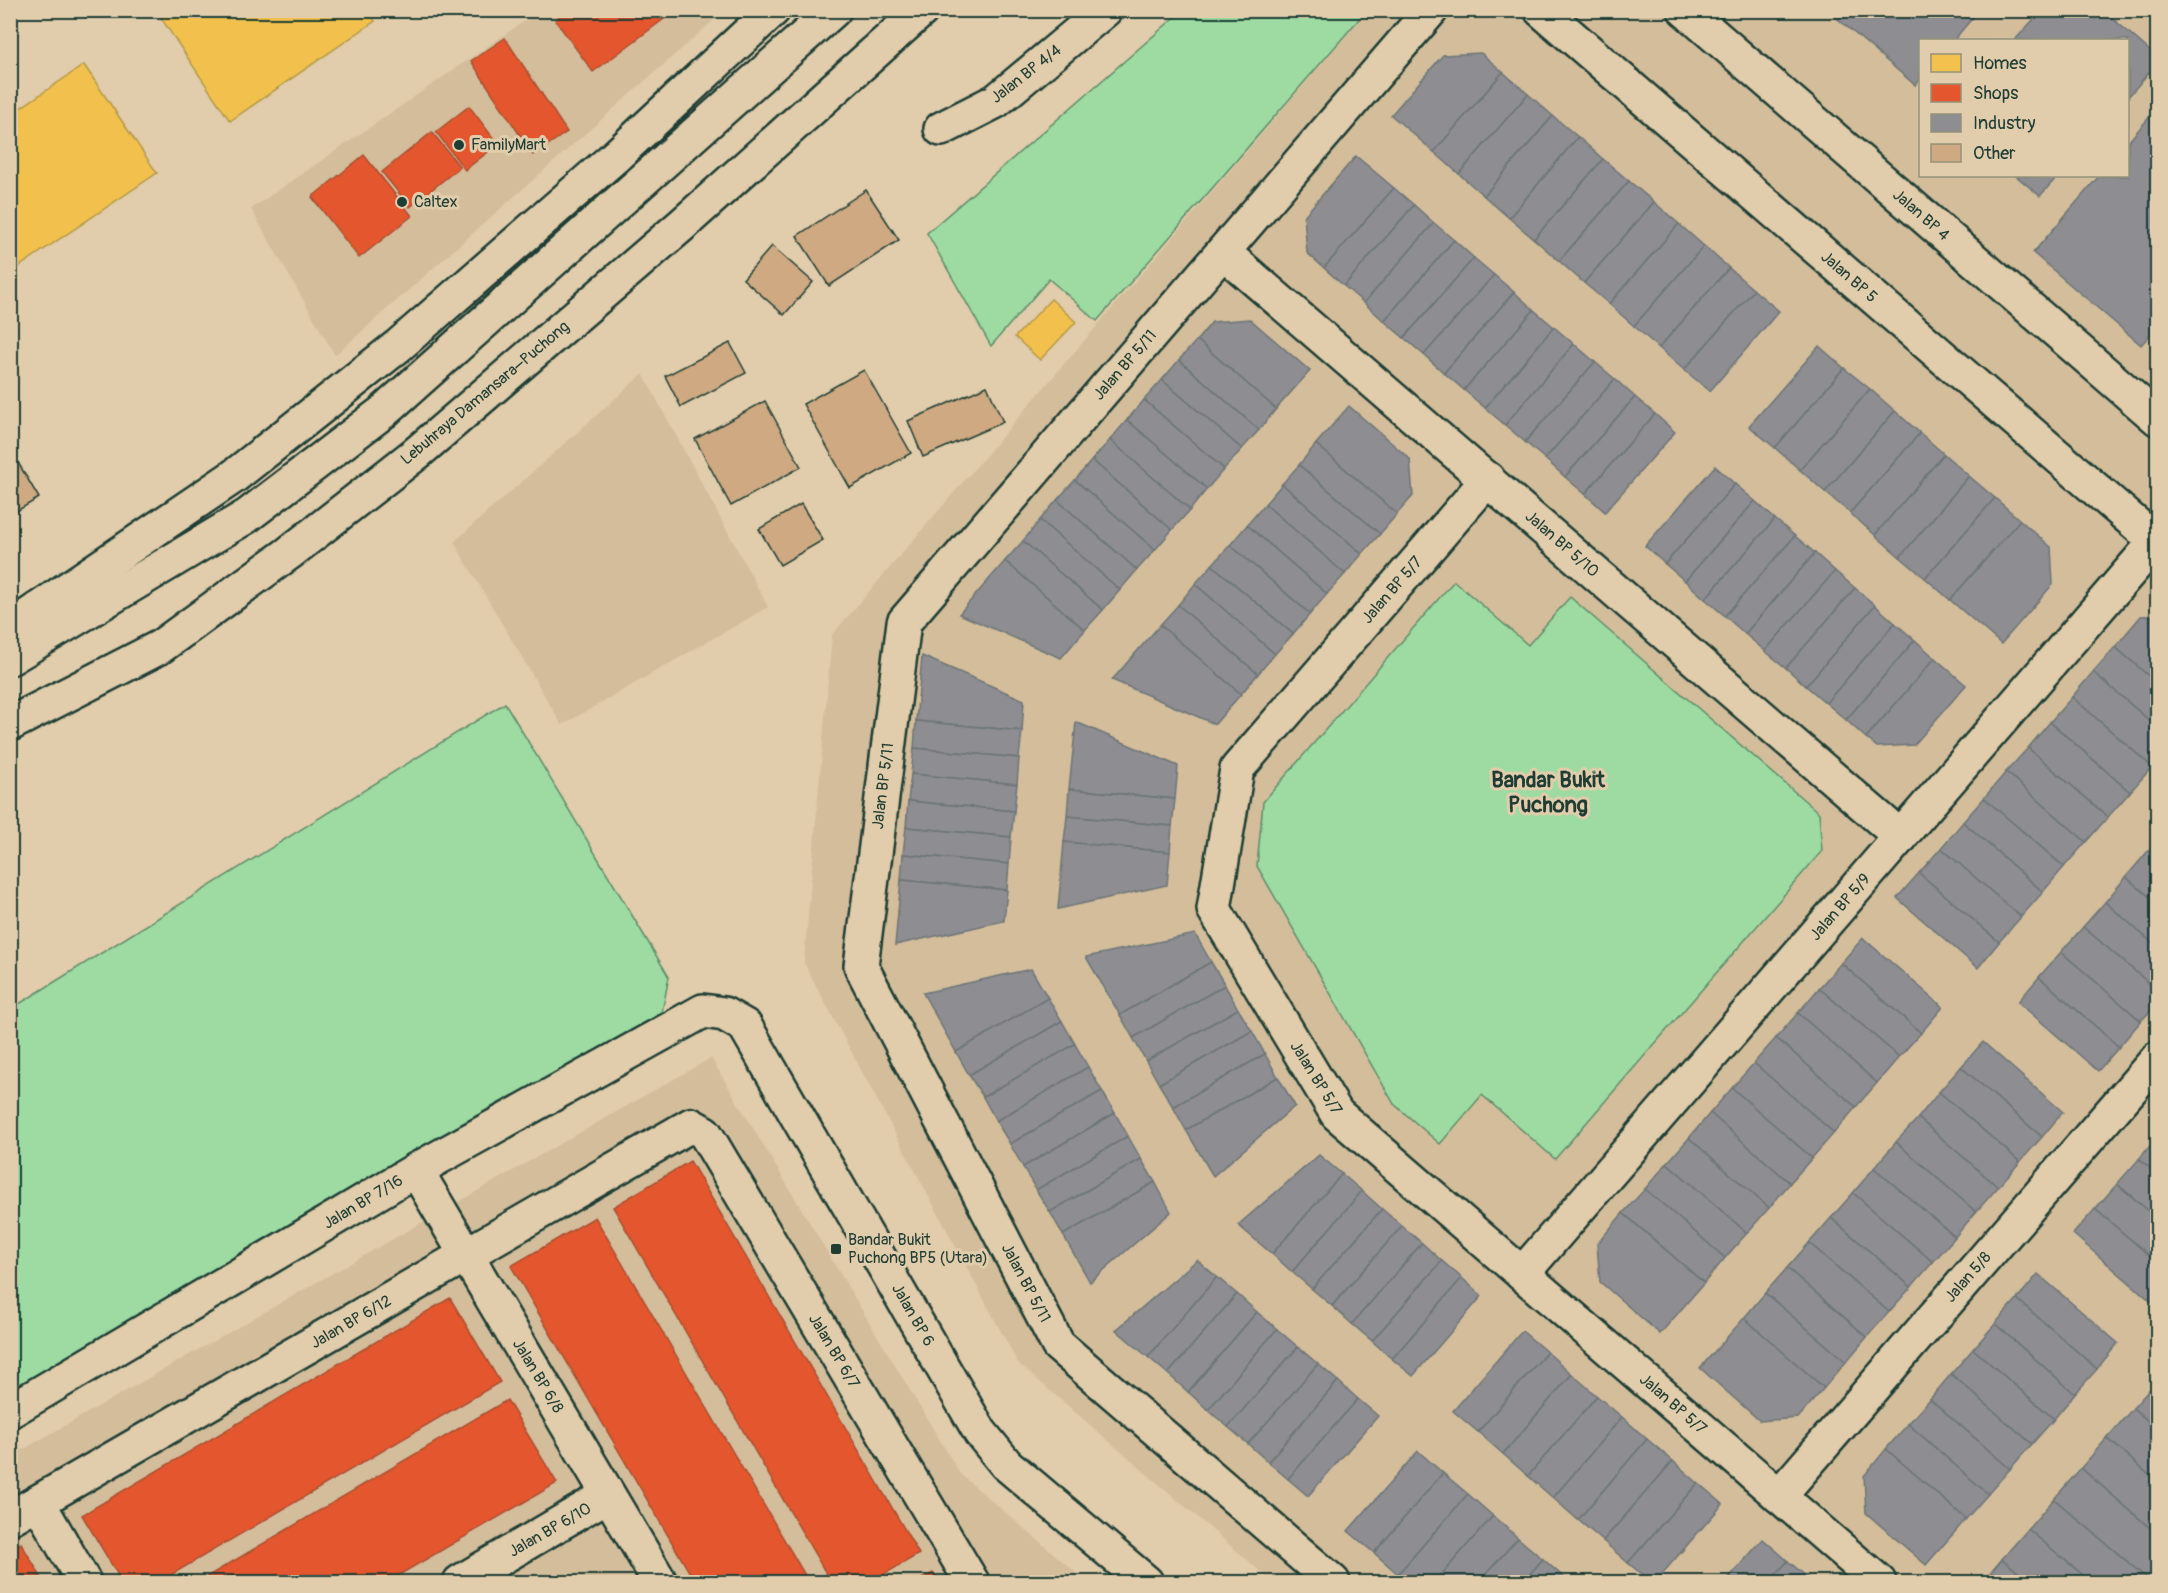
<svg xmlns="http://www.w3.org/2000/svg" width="2168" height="1593" viewBox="0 0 2168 1593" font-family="Pangolin,sans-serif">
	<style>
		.built { fill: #d3bd9b; fill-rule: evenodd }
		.green { fill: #9edba2; stroke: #5e8c6b; stroke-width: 1.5 }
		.homes { fill: #f2c14e; stroke: #b39946; stroke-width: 1.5 }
		.shops { fill: #e4572e; stroke: #a94f30; stroke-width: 1.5 }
		.industry { fill: #8d8d92; stroke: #6c7576; stroke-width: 1.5 }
		.building { fill: #cea982; stroke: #1f3d34; stroke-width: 1.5 }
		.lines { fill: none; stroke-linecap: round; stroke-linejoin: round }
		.minor-casing { stroke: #1f3d34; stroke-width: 38 }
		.tertiary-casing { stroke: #1f3d34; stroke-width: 38 }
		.motorway-casing { stroke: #1f3d34; stroke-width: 38 }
		.minor { stroke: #e1ccab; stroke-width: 33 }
		.tertiary { stroke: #e1ccab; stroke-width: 33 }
		.motorway { stroke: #e1ccab; stroke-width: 33 }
		.poi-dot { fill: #1f3d34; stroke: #e1ccab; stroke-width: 2 }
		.labels { text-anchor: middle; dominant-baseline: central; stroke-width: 6; stroke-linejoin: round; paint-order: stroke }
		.street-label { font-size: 16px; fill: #1f3d34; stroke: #e1ccab }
		.poi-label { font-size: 16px; fill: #1f3d34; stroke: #e1ccab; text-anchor: start }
		.district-label { font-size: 22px; font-weight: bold; fill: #1f3d34; stroke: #e1ccab }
	</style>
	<rect width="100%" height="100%" fill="#e1ccab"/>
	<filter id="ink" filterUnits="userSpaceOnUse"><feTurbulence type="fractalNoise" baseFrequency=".0167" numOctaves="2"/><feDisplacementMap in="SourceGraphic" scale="12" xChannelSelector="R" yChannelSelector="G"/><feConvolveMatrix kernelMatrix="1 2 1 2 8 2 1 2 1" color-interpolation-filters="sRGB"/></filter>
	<g filter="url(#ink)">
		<g class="built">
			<polygon points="539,11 724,11 335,355 251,209"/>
			<path d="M1367 11H2157V1582H1273L1018 1363 804 963 832 635ZM1920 40H2128V176H1920Z"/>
			<polygon points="643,374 768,607 562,725 454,542"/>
			<polygon points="711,1058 960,1474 1087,1582 11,1582 10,1457"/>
		</g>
		<g class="green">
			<polygon points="1182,11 1366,11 1097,321 1049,279 991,346 927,233"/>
			<polygon points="1454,581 1528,645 1570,597 1819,813 1822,851 1555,1159 1482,1095 1440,1144 1394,1104 1257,866 1263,802"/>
			<polygon points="505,703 669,977 660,1022 11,1394 11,1009"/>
		</g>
		<g class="homes">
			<polygon points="173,10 368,10 375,21 230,121 161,18"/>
			<polygon points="84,65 157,173 11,272 10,115"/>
			<polygon points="1051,299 1076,322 1040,360 1015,337"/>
		</g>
		<g class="shops">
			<polygon points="567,10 676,10 593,72 555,20"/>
			<polygon points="505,38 567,132 533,155 471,61"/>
			<polygon points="469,106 498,144 465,170 436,132"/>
			<polygon points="432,132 460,167 410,207 382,172"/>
			<polygon points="364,155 412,216 359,258 312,197"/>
			<polygon points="690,1161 919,1554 871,1582 831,1582 613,1207"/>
			<polygon points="595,1217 809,1582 695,1582 511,1266"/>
			<polygon points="450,1298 500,1382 159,1582 122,1582 82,1515"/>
			<polygon points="507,1400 557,1483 387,1582 198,1582"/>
			<polygon points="21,1543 44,1582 10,1582 10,1549"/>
			<polygon points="933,1573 939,1582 916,1582"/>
		</g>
		<g class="industry">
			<polygon points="1834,10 1979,10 1954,40 1920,40 1920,80 1915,85 1832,14"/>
			<polygon points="2042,10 2103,10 2158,58 2158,62 2128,97 2128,40 2015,40"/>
			<polygon points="1481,53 1503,72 1434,152 1391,115 1443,55"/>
			<polygon points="1503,72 1528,94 1459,174 1434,152"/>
			<polygon points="1528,94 1553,116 1484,196 1459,174"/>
			<polygon points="2158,107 2158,326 2141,345 2033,253 2099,176 2128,176 2128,142"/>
			<polygon points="1553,116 1578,137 1509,218 1484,196"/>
			<polygon points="1578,137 1603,159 1534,239 1509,218"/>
			<polygon points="1356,156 1394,188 1324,268 1307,253 1304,216"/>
			<polygon points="1603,159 1629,181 1559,261 1534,239"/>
			<polygon points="2016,176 2058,176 2040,196"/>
			<polygon points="1629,181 1654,202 1584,283 1559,261"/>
			<polygon points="1394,188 1414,205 1344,286 1324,268"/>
			<polygon points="1654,202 1679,224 1609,304 1584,283"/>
			<polygon points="1414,205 1434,223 1364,303 1344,286"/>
			<polygon points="1434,223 1454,240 1384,321 1364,303"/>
			<polygon points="1679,224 1704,246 1634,326 1609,304"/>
			<polygon points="1454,240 1474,258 1404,338 1384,321"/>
			<polygon points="1704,246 1729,268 1659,348 1634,326"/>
			<polygon points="1474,258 1494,275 1424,355 1404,338"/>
			<polygon points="1729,268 1754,290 1684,370 1659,348"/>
			<polygon points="1494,275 1514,292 1444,373 1424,355"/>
			<polygon points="1754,290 1779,311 1710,391 1684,370"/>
			<polygon points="1514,292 1534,310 1464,390 1444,373"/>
			<polygon points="1534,310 1554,327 1485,408 1464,390"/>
			<polygon points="1250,319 1310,371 1276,409 1197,340 1212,322"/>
			<polygon points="1554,327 1574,344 1505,425 1485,408"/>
			<polygon points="1197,340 1276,409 1259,430 1179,360"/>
			<polygon points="1574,344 1595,362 1525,442 1505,425"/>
			<polygon points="1819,346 1844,368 1775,448 1749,426"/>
			<polygon points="1179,360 1259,430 1242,449 1162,380"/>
			<polygon points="1595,362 1615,379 1545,459 1525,442"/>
			<polygon points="1844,368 1870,389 1800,470 1775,448"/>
			<polygon points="1615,379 1635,397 1565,477 1545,459"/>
			<polygon points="1162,380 1242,449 1224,469 1144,400"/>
			<polygon points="1870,389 1895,411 1825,492 1800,470"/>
			<polygon points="1635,397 1655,414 1585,494 1565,477"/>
			<polygon points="1144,400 1224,469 1207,489 1127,420"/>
			<polygon points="1349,406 1410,459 1413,496 1397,514 1316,444"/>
			<polygon points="1895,411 1920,433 1850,513 1825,492"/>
			<polygon points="1655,414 1675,432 1605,512 1585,494"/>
			<polygon points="1127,420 1207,489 1190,510 1110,440"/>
			<polygon points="1920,433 1944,454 1875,535 1850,513"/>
			<polygon points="1110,440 1190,510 1172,530 1092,460"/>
			<polygon points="1316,444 1397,514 1380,534 1299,465"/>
			<polygon points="1944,454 1969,476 1900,557 1875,535"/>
			<polygon points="1092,460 1172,530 1155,550 1075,480"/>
			<polygon points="1299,465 1380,534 1362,554 1282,484"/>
			<polygon points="1715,466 1735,484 1665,564 1645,546"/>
			<polygon points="1969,476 1995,498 1925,578 1900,557"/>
			<polygon points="1075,480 1155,550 1137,570 1057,500"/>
			<polygon points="1282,484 1362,554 1345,574 1265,504"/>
			<polygon points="1735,484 1755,501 1685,581 1665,564"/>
			<polygon points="1995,498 2020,520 1950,600 1925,578"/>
			<polygon points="1057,500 1137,570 1120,590 1040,520"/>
			<polygon points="1755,501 1775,519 1705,599 1685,581"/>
			<polygon points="1265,504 1345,574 1327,594 1247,525"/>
			<polygon points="1775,519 1795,536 1725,616 1705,599"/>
			<polygon points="1040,520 1120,590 1103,610 1023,541"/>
			<polygon points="2020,520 2051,547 2053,584 2001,644 1950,600"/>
			<polygon points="1247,525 1327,594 1310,614 1230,545"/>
			<polygon points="1795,536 1815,553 1745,634 1725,616"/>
			<polygon points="1023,541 1103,610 1085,630 1005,561"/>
			<polygon points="1230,545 1310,614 1293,634 1212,565"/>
			<polygon points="1815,553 1835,571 1765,651 1745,634"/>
			<polygon points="1005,561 1085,630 1061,658 959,614"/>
			<polygon points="1212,565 1293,634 1275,654 1195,584"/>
			<polygon points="1835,571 1855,588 1786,668 1765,651"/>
			<polygon points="1195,584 1275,654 1258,674 1178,605"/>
			<polygon points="1855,588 1875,605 1806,686 1786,668"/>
			<polygon points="1178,605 1258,674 1241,694 1160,625"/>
			<polygon points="1875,605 1895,623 1826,703 1806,686"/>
			<polygon points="2158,615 2158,684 2115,647 2141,616"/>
			<polygon points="1895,623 1915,640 1846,720 1826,703"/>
			<polygon points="1160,625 1241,694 1215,724 1112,680"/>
			<polygon points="1915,640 1935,658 1866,738 1846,720"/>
			<polygon points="2115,647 2158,684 2158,728 2093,672"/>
			<polygon points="922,656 1024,700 1022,731 916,721"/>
			<polygon points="1935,658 1966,685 1914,745 1877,747 1866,738"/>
			<polygon points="2093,672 2158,728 2158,760 2152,767 2072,697"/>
			<polygon points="2072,697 2152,767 2130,792 2050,722"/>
			<polygon points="916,721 1022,731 1019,758 914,748"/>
			<polygon points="1076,722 1178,766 1175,799 1069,789"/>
			<polygon points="2050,722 2130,792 2108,817 2028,748"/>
			<polygon points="914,748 1019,758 1017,784 911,774"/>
			<polygon points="2028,748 2108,817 2086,842 2006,772"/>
			<polygon points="2006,772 2086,842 2064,867 1984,798"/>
			<polygon points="911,774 1017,784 1014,811 908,801"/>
			<polygon points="1069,789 1175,799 1172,826 1067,816"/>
			<polygon points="1984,798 2064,867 2043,892 1963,822"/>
			<polygon points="908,801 1014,811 1011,837 906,827"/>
			<polygon points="1067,816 1172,826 1170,852 1064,842"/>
			<polygon points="1963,822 2043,892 2021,917 1941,848"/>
			<polygon points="906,827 1011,837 1009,864 903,854"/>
			<polygon points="2158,841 2158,860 2148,851"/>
			<polygon points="1064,842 1170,852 1167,885 1058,909"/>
			<polygon points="1941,848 2021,917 1999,942 1919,873"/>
			<polygon points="2148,851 2158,860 2158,904 2126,877"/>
			<polygon points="903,854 1009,864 1007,890 901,880"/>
			<polygon points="1919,873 1999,942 1978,968 1897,898"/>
			<polygon points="2126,877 2158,904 2158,948 2105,902"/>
			<polygon points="901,880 1007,890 1004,921 895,945"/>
			<polygon points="2105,902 2158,948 2158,991 2083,927"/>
			<polygon points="2083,927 2158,991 2158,1003 2141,1021 2061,952"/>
			<polygon points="1195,934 1211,962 1120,1015 1086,957"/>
			<polygon points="1863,938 1943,1007 1921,1033 1841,963"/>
			<polygon points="2061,952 2141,1021 2119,1047 2039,977"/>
			<polygon points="1211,962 1225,985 1133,1038 1120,1015"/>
			<polygon points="1841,963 1921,1033 1899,1057 1819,988"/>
			<polygon points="1031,969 1048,998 956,1052 923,993"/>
			<polygon points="2039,977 2119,1047 2098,1071 2018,1002"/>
			<polygon points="1225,985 1238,1009 1146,1061 1133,1038"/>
			<polygon points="1819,988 1899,1057 1877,1083 1798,1013"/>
			<polygon points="1048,998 1062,1021 969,1075 956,1052"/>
			<polygon points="1238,1009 1252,1031 1159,1084 1146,1061"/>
			<polygon points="1798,1013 1877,1083 1856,1107 1776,1038"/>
			<polygon points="1062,1021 1075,1044 983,1097 969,1075"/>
			<polygon points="1252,1031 1265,1054 1173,1107 1159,1084"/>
			<polygon points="1776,1038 1856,1107 1834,1133 1754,1063"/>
			<polygon points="1983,1042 2063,1112 2042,1137 1961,1067"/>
			<polygon points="1075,1044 1088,1067 996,1121 983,1097"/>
			<polygon points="1265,1054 1278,1077 1186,1130 1173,1107"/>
			<polygon points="1754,1063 1834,1133 1812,1158 1732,1088"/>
			<polygon points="1088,1067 1102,1091 1010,1144 996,1121"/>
			<polygon points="1961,1067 2042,1137 2020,1162 1939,1092"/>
			<polygon points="1278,1077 1295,1106 1213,1176 1186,1130"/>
			<polygon points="1732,1088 1812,1158 1790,1183 1710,1113"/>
			<polygon points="1102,1091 1115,1113 1023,1167 1010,1144"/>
			<polygon points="1939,1092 2020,1162 1998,1187 1918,1118"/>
			<polygon points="1115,1113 1128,1136 1036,1190 1023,1167"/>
			<polygon points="1710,1113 1790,1183 1769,1208 1689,1138"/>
			<polygon points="1918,1118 1998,1187 1976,1212 1896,1142"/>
			<polygon points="1128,1136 1141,1159 1050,1212 1036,1190"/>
			<polygon points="2158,1136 2158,1175 2139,1159"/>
			<polygon points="1689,1138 1769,1208 1747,1233 1667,1163"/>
			<polygon points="1896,1142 1976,1212 1955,1237 1874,1168"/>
			<polygon points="1319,1155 1342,1174 1272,1254 1238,1225"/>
			<polygon points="1141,1159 1155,1182 1063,1235 1050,1212"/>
			<polygon points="2139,1159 2158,1175 2158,1219 2117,1184"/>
			<polygon points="1667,1163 1747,1233 1725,1258 1645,1189"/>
			<polygon points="1874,1168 1955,1237 1933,1262 1853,1193"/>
			<polygon points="1342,1174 1362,1191 1292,1272 1272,1254"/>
			<polygon points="1155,1182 1171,1212 1090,1282 1063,1235"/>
			<polygon points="2117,1184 2158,1219 2158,1263 2095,1209"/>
			<polygon points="1645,1189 1725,1258 1704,1283 1623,1213"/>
			<polygon points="1362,1191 1382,1209 1312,1289 1292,1272"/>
			<polygon points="1853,1193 1933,1262 1911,1287 1831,1218"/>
			<polygon points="1382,1209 1402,1226 1332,1306 1312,1289"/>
			<polygon points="2095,1209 2158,1263 2158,1299 2153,1303 2073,1234"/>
			<polygon points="1623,1213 1704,1283 1660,1334 1600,1282 1597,1244"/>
			<polygon points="1831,1218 1911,1287 1889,1312 1809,1243"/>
			<polygon points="1402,1226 1422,1243 1352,1324 1332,1306"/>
			<polygon points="1422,1243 1442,1261 1372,1341 1352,1324"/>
			<polygon points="1809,1243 1889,1312 1867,1337 1787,1268"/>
			<polygon points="1197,1260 1217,1277 1148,1357 1116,1330"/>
			<polygon points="1442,1261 1462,1278 1392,1359 1372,1341"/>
			<polygon points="1787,1268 1867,1337 1846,1362 1765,1293"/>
			<polygon points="2038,1274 2118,1343 2097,1369 2017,1299"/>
			<polygon points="1217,1277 1237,1294 1168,1374 1148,1357"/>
			<polygon points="1462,1278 1482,1296 1413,1376 1392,1359"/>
			<polygon points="1765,1293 1846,1362 1824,1388 1744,1318"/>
			<polygon points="1237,1294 1257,1312 1188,1392 1168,1374"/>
			<polygon points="2017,1299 2097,1369 2075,1394 1995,1324"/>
			<polygon points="1257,1312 1277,1329 1208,1410 1188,1392"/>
			<polygon points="1744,1318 1824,1388 1798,1418 1760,1421 1700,1368"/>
			<polygon points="1995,1324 2075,1394 2054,1419 1973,1349"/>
			<polygon points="1277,1329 1298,1347 1228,1427 1208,1410"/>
			<polygon points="1522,1331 1547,1352 1478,1432 1453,1411"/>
			<polygon points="1298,1347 1318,1364 1248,1444 1228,1427"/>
			<polygon points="1973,1349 2054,1419 2032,1444 1951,1374"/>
			<polygon points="1547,1352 1572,1374 1503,1454 1478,1432"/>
			<polygon points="1318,1364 1338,1381 1268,1462 1248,1444"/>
			<polygon points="1572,1374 1597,1396 1528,1476 1503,1454"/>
			<polygon points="1951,1374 2032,1444 2010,1469 1930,1399"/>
			<polygon points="2158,1380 2158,1430 2133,1408"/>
			<polygon points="1338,1381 1358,1399 1288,1479 1268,1462"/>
			<polygon points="1597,1396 1622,1417 1553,1498 1528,1476"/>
			<polygon points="1358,1399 1378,1416 1308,1496 1288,1479"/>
			<polygon points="1930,1399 2010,1469 1988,1494 1908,1424"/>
			<polygon points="2133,1408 2158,1430 2158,1483 2107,1438"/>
			<polygon points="1622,1417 1647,1439 1578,1520 1553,1498"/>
			<polygon points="1908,1424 1988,1494 1966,1519 1886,1449"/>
			<polygon points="2107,1438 2158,1483 2158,1535 2081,1468"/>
			<polygon points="1647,1439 1673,1461 1603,1541 1578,1520"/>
			<polygon points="1886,1449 1966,1519 1926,1565 1866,1513 1864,1476"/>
			<polygon points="1418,1451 1443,1473 1374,1553 1348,1531"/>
			<polygon points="1673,1461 1698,1483 1628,1563 1603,1541"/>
			<polygon points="2081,1468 2158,1535 2158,1582 2151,1582 2054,1499"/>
			<polygon points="1443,1473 1468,1494 1398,1574 1374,1553"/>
			<polygon points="1698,1483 1723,1504 1655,1582 1651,1582 1628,1563"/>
			<polygon points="1468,1494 1493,1516 1435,1582 1408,1582 1398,1574"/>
			<polygon points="2054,1499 2151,1582 2091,1582 2028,1529"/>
			<polygon points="1493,1516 1518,1538 1479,1582 1435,1582"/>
			<polygon points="2028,1529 2091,1582 2030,1582 2002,1559"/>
			<polygon points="1518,1538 1543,1559 1523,1582 1479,1582"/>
			<polygon points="1763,1539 1788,1561 1769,1582 1725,1582"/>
			<polygon points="1543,1559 1568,1581 1567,1582 1523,1582"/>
			<polygon points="2002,1559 2030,1582 1992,1582 1986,1578"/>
			<polygon points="1788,1561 1813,1582 1769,1582"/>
		</g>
		<g class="building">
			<polygon points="866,190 899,240 829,286 797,236"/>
			<polygon points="772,246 813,282 784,315 743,279"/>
			<polygon points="730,343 746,373 681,407 665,376"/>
			<polygon points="864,370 911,453 850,488 803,404"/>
			<polygon points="987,386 1003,422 923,457 908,421"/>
			<polygon points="765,401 801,467 731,506 695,439"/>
			<polygon points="10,449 39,498 10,515"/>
			<polygon points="801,504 823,540 780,565 759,529"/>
		</g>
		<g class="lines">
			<g class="minor-casing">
				<g id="minor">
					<polyline points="1541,10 2158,543"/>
					<polyline points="1685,10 2158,419"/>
					<polyline points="941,129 996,101 1105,10"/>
					<polyline points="1223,252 1901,837"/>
					<polyline points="1488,479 1237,769 1214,909 1337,1114 1879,1582"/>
					<polyline points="416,1170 660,1582"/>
					<polyline points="1522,1274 2158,539"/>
					<polyline points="10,1411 416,1170 703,1011 724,1014 745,1026 980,1432 1006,1464 1146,1582"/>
					<polyline points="1779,1496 2158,1058"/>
					<polyline points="38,1502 84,1582"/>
					<polyline points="10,1518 691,1125 705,1133 972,1582"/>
					<polyline points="460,1582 608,1495"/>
					<polyline points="1333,1582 1058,1345 861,966 904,622 1431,10"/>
				</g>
			</g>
			<g class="tertiary-casing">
				<polyline id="tertiary" points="10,628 233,477 398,346 617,155 773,10"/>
			</g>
			<g class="motorway-casing">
				<g id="motorway">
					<polyline points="10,658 247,516 383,412 834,10"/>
					<polyline points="10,724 160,647 289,553 418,452 683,224 922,10"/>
				</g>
			</g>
			<use href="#minor" class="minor"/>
			<use href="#tertiary" class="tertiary"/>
			<use href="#motorway" class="motorway"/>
		</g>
	</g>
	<g class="poi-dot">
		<circle cx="459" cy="145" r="6"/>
		<circle cx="402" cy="202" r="6"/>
		<rect x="830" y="1243" width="12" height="12" rx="3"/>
	</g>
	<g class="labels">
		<g class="street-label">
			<text transform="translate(1026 74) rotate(-38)">Jalan BP 4/4</text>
			<text transform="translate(1921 215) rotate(41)">Jalan BP 4</text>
			<text transform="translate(1849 277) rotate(41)">Jalan BP 5</text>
			<text transform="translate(1125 365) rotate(-49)">Jalan BP 5/11</text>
			<text transform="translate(485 393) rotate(-40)">Lebuhraya Damansara–Puchong</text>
			<text transform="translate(1562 544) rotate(41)">Jalan BP 5/10</text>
			<text transform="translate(1392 590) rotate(-49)">Jalan BP 5/7</text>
			<text transform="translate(883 786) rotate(-83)">Jalan BP 5/11</text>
			<text transform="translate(1840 907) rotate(-49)">Jalan BP 5/9</text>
			<text transform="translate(1316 1078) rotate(58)">Jalan BP 5/7</text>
			<text transform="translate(363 1202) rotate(-31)">Jalan BP 7/16</text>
			<text transform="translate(1968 1277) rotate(-49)">Jalan 5/8</text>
			<text transform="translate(1026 1283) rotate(62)">Jalan BP 5/11</text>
			<text transform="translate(913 1315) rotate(60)">Jalan BP 6</text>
			<text transform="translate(351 1322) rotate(-30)">Jalan BP 6/12</text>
			<text transform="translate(834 1351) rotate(59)">Jalan BP 6/7</text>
			<text transform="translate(538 1376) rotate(59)">Jalan BP 6/8</text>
			<text transform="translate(1673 1404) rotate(41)">Jalan BP 5/7</text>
			<text transform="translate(550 1530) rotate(-30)">Jalan BP 6/10</text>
		</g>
		<g class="poi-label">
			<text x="471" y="145">FamilyMart</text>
			<text x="414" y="202">Caltex</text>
			<text x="848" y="1240">Bandar Bukit<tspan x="848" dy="18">Puchong BP5 (Utara)</tspan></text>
		</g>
		<g class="district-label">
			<text x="1548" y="780">Bandar Bukit<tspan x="1548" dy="25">Puchong</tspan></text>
		</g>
	</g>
	<rect width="2168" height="1593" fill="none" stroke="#e1ccab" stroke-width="36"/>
	<rect x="18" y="18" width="2132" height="1557" fill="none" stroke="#1f3d34" stroke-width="2" filter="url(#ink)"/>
	<rect x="1919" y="39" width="210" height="138" fill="#e1ccab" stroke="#93937b" stroke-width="1.5"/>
	<rect x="1931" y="54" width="30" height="18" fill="#f2c14e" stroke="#93937b" stroke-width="1.5"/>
	<text x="1973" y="69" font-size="18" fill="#1f3d34">Homes</text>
	<rect x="1931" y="84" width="30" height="18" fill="#e4572e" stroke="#93937b" stroke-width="1.5"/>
	<text x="1973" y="99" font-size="18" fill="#1f3d34">Shops</text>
	<rect x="1931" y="114" width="30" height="18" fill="#8d8d92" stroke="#93937b" stroke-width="1.5"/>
	<text x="1973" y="129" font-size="18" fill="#1f3d34">Industry</text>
	<rect x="1931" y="144" width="30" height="18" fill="#cea982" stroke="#93937b" stroke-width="1.5"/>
	<text x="1973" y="159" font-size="18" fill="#1f3d34">Other</text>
</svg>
